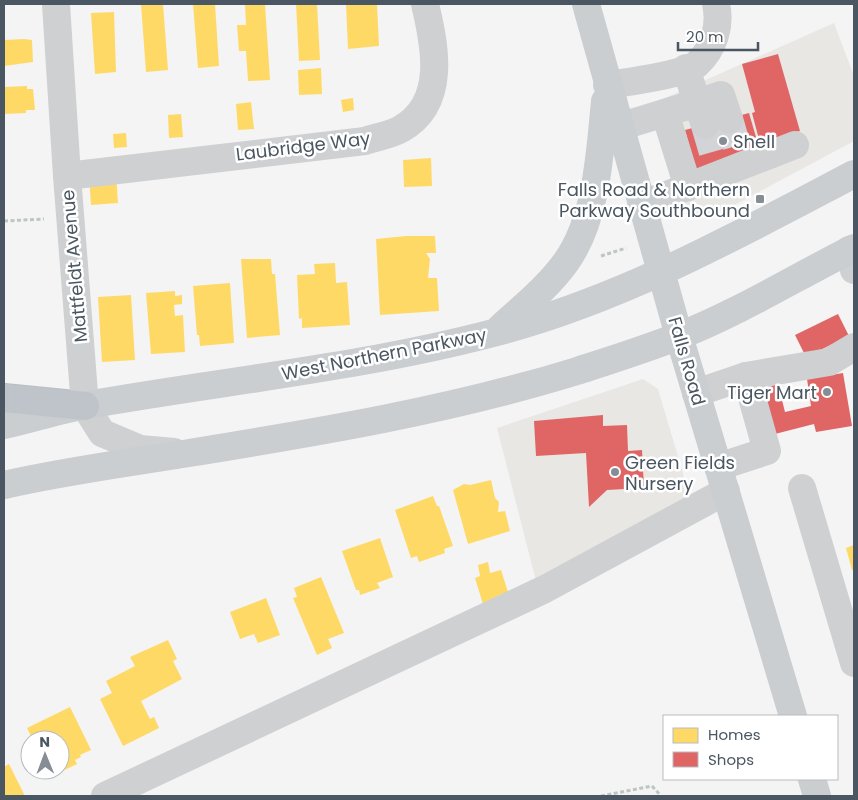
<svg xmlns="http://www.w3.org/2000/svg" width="858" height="800" viewBox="0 0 858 800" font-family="Poppins,sans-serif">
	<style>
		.commercial { fill: #e8e7e3 }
		.homes { fill: #ffd966 }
		.shops { fill: #e06666 }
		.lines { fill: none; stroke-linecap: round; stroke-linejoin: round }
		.minor-tunnel { stroke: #d2d4d7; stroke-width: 28; stroke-dasharray: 28 14; stroke-linecap: butt }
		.highway-casing { stroke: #b9bec3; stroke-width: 30 }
		.path { stroke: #bcc7c4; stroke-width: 3; stroke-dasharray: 4 2.5; stroke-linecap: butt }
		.minor { stroke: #ced0d2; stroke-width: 28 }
		.major { stroke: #caced1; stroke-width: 28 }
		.highway { stroke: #bec4c9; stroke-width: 28 }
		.poi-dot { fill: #868d94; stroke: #fff; stroke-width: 2 }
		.labels { text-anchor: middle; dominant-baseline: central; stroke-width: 5; stroke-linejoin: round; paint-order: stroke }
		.poi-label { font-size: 18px; fill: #4a5661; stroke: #fff; text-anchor: start }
		.street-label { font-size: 18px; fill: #4a5661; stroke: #fff }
	</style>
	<rect width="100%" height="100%" fill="#f4f4f4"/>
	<g class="commercial">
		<polygon points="834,23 854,76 854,141 712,217 697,216 687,207 654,103"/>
		<polygon points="643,379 658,389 693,507 538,589 497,428"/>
	</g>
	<g class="homes">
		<polygon points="141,4 163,4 168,70 146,72"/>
		<polygon points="193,4 215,4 219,66 198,68"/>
		<polygon points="245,4 265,4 270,80 248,81 246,51 239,51 237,25 246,25"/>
		<polygon points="296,4 317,4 320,60 299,61"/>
		<polygon points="346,4 377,4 379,46 348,49"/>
		<polygon points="114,12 116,72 95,74 91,13"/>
		<polygon points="24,39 32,40 33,62 4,66 4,40"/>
		<polygon points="321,68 322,94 299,95 298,70"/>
		<polygon points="27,86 27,89 33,89 35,110 26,110 26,113 4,114 4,87"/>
		<polygon points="353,98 354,110 343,112 341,100"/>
		<polygon points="251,102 254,129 238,130 236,104"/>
		<polygon points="181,114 183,137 169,138 168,115"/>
		<polygon points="126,133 127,147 114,148 113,134"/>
		<polygon points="431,158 432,186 404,187 403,160"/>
		<polygon points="116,174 118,203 91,205 89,176"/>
		<polygon points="406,236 435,236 436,253 426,253 430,259 428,278 437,278 439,311 380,315 376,239"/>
		<polygon points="241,259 271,259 272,274 275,274 280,335 247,338"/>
		<polygon points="335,263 336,283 347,282 350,325 302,328 302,318 299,319 297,275 315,274 314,264"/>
		<polygon points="230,283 234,343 200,346 199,335 197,335 193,286"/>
		<polygon points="175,291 175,296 182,295 182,304 174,305 175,316 183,315 185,352 151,354 146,293"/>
		<polygon points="131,295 135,360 102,362 98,297"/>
		<polygon points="491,480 495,498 499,502 498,512 505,511 510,531 468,544 453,490 464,484 470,485"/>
		<polygon points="433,496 437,506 439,506 453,546 444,549 445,553 419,562 417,556 411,558 395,510"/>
		<polygon points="380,538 393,577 377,583 380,588 360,595 359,590 356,590 342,551"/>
		<polygon points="854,545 854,570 852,570 846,548"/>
		<polygon points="488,562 490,573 501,570 508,592 497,596 498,599 483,604 475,578 480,576 478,565"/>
		<polygon points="321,577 344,633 328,639 332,648 317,655 293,598 297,597 294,588"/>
		<polygon points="266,598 280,635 258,643 254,634 240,639 230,612"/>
		<polygon points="168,640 177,659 173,661 182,679 141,701 150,719 154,717 159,728 123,746 100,699 112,693 106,681 135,666 130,657"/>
		<polygon points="70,707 91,750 80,755 81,757 75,760 77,764 52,776 49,770 60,770 60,740 33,740 27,728"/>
		<polygon points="9,764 25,796 4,796 4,767"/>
	</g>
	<g class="shops">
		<polygon points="778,54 800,131 760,143 752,113 755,112 742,64"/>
		<polygon points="749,113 760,151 696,169 685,130"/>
		<polygon points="838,314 849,336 806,357 795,335"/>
		<polygon points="843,373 852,426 816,432 814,424 771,435 758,390 778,384 785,412 811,406 807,379"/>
		<polygon points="603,415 603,426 627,425 628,451 642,450 644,488 607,490 589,507 586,453 536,456 534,421"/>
	</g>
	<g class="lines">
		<g class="minor-tunnel">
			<polyline points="729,119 740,157"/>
			<polyline points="705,125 716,163"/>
		</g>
		<g class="highway-casing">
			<polyline id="highway" points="4,398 85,406"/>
		</g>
		<g class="path">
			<polyline points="4,221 44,219"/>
			<polyline points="601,256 626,248"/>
			<polyline points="601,796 652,786 661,796"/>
		</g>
		<g class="minor">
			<polyline points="56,4 67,176 85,406 102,433 140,449 174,452"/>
			<path d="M607 85C623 83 687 74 697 64 714 48 721 26 716 4"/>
			<polyline points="665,113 688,187"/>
			<polyline points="705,125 697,103 721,95 729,119"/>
			<polyline points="619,127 697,103 686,68"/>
			<path d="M67 176 365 141C376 137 391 135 401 129 447 103 435 46 425 4"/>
			<polyline points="641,205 795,145"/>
			<polyline points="849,250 854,270"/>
			<polyline points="696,393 746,376"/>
			<polyline points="718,467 767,451 746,376 829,362 854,347"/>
			<polyline points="802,488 854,663"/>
			<polyline points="105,796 545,589 726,491"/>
		</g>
		<g class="major">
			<polyline points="586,4 679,336 793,716"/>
			<path d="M501 327C523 307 548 287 566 262 597 219 600 152 605 101"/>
			<path d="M4 425C31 419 59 410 87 405 222 381 360 368 493 333 621 300 738 235 854 174"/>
			<path d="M4 485C65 471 127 463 189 453 319 432 451 410 577 371 611 360 646 349 679 336 740 312 796 277 854 248"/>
			<polyline points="812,779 817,796"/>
		</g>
		<use href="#highway" class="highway"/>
	</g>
	<g class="poi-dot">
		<circle cx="723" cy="141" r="5"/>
		<rect x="755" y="194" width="10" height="10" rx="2.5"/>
		<circle cx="827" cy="392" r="5"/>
		<circle cx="615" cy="472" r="5"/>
	</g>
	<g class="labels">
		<g class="poi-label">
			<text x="733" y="141">Shell</text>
			<text x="750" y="189" text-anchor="end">Falls Road &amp; Northern<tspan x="750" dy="21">Parkway Southbound</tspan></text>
			<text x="817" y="392" text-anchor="end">Tiger Mart</text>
			<text x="625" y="462">Green Fields<tspan x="625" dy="21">Nursery</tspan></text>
		</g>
		<g class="street-label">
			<text transform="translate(303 146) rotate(-7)">Laubridge Way</text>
			<text transform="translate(74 266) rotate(-95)">Mattfeldt Avenue</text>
			<text transform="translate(384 354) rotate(-11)">West Northern Parkway</text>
			<text transform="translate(687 361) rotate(74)">Falls Road</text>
		</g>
	</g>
	<rect width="858" height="800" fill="none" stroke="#4a5661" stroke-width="10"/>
	<rect x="663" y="715" width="175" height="65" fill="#ffffff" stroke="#b7bbc0"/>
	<rect x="673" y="728" width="25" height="15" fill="#ffd966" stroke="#b7bbc0"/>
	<text x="708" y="740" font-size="15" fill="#4a5661">Homes</text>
	<rect x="673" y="752" width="25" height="15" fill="#e06666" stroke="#b7bbc0"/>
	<text x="708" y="765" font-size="15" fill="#4a5661">Shops</text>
	<g transform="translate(45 755) rotate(359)"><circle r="24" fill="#ffffff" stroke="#b7bbc0"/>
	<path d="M0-4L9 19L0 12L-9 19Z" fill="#868d94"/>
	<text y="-8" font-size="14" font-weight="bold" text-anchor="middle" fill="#4a5661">N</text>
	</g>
	<path d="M678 42v8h80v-8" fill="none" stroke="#4a5661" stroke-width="2.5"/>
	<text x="686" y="42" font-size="15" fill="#4a5661" stroke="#ffffff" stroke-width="4" paint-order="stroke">20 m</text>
</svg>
